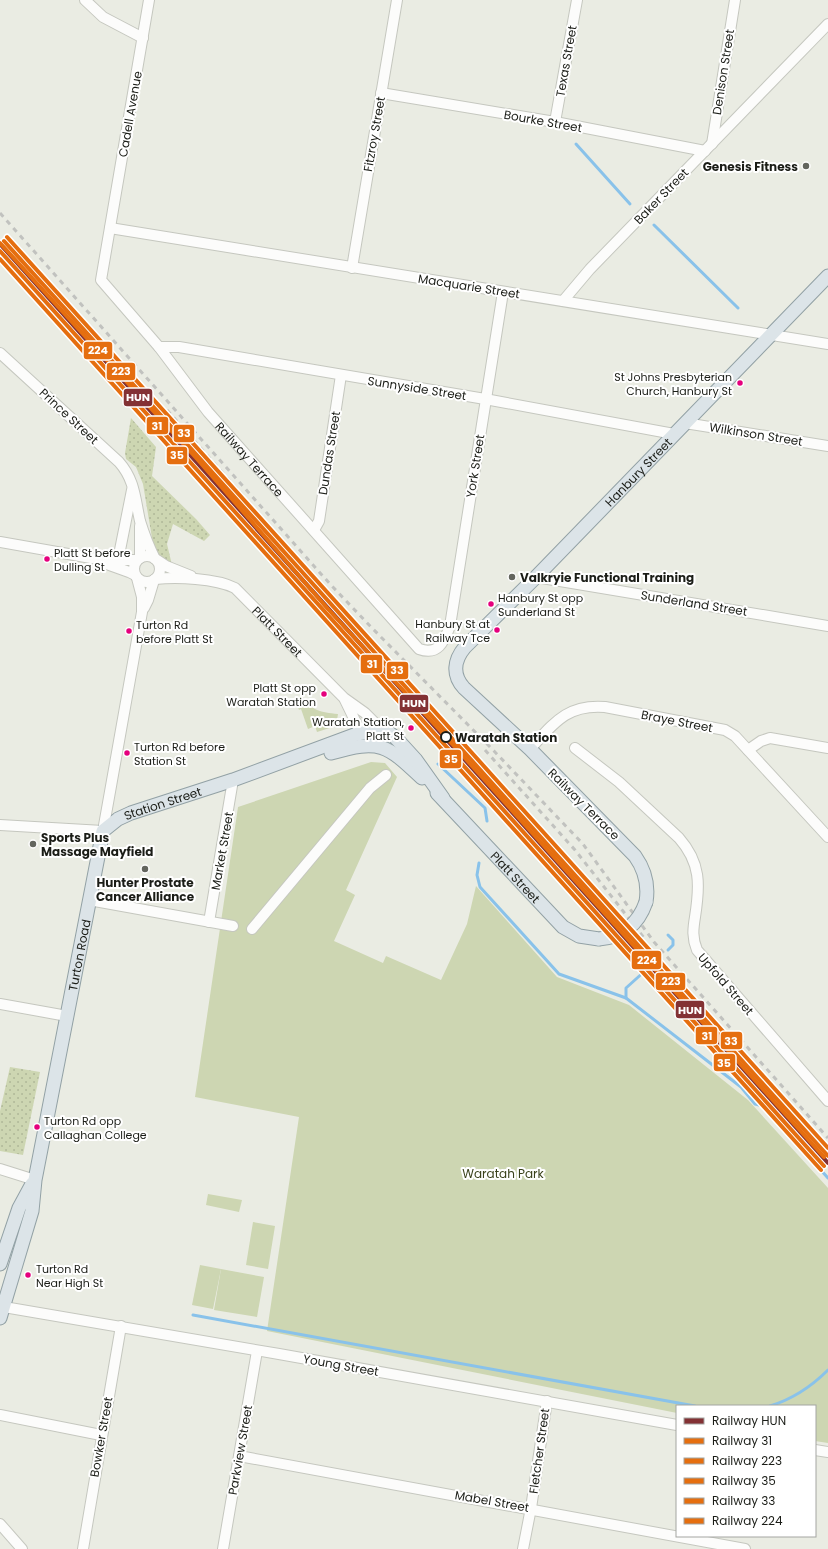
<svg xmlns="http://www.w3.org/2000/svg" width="828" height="1549" viewBox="0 0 828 1549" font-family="Poppins,sans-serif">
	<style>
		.grass { fill: url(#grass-dots) }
		.park { fill: #cdd6b2 }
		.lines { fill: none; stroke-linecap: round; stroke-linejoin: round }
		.stream { stroke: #89c2ea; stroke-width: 3 }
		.minor-casing { stroke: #c5c7bf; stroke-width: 12 }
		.major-casing { stroke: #92a1a5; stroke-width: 15 }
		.minor { stroke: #fcfcfb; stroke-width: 10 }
		.major { stroke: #dce4e8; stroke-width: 13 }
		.rail { stroke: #c1c2bf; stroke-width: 3; stroke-dasharray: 5 5; stroke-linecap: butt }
		.major-bridge-casing { stroke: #92a1a5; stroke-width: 15; stroke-linecap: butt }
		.major-bridge { stroke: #dce4e8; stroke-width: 13 }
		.rail-1-casing { stroke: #fff; stroke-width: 7 }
		.rail-2-casing { stroke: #fff; stroke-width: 7 }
		.rail-3-casing { stroke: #fff; stroke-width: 7 }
		.rail-4-casing { stroke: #fff; stroke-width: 7 }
		.rail-5-casing { stroke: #fff; stroke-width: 7 }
		.rail-6-casing { stroke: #fff; stroke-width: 7 }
		.rail-1 { stroke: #833134; stroke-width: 4 }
		.rail-2 { stroke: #e56e0f; stroke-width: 4 }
		.rail-3 { stroke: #e56e0f; stroke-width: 4 }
		.rail-4 { stroke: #e56e0f; stroke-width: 4 }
		.rail-5 { stroke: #e56e0f; stroke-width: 4 }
		.rail-6 { stroke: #e56e0f; stroke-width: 4 }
		.poi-dot { fill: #63655e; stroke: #fff; stroke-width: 1.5 }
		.bus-dot { fill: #e5007d; stroke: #fff; stroke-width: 1.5 }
		.stop-dot { fill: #fff; stroke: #1b1d17; stroke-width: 2 }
		.labels { text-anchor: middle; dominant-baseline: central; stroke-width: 4; stroke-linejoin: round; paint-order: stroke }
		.bus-label { font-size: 11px; fill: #1b1d17; stroke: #fff; text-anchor: start }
		.street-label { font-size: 12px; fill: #1b1d17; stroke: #fff }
		.poi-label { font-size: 12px; font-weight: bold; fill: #1b1d17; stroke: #fff; text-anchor: start }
		.stop-label { font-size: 12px; font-weight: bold; fill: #1b1d17; stroke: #fff; text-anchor: start }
		.park-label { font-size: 12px; fill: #39411a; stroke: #fff }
		.line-badge { stroke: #fff; stroke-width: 1.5 }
		.badge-label { font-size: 11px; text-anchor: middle; font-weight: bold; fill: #fff }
	</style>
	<defs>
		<pattern id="grass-dots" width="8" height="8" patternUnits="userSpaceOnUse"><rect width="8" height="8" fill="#cdd6b2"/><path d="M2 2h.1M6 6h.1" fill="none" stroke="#afb798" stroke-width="1.8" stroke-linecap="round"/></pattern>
	</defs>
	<rect width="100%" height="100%" fill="#eaece3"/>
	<g class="grass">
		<path d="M131 418 156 447 152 476 196 519 210 535 204 541 173 524 167 544 172 565C163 559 157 555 153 544L143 484 136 467 126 459 125 453Z"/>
		<polygon points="10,1067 40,1072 23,1155 0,1151 0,1111"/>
	</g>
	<g class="park">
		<path d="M300 696C313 711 320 712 338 714L336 726 317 732 315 726 308 729 301 709 299 710 297 704 296 705 294 698Z"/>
		<polygon points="371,762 385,763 397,777 346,890 355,895 334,941 383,963 386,956 441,980 467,924 476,886 557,977 629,1005 748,1100 828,1188 828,1443 815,1441 815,1406 677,1406 677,1413 267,1331 299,1117 195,1097 238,807"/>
		<polygon points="208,1194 242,1200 239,1212 206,1205"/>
		<polygon points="253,1222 275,1226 268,1269 246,1265"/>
		<polygon points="200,1265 221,1269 213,1309 192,1305"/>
		<polygon points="221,1269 264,1277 257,1317 214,1310"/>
	</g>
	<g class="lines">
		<g class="stream">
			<polyline points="576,144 630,204"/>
			<polyline points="654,225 738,308"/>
			<polyline points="438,764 485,808 487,821"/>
			<polyline points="479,863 477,875 480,887 559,974 626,998 741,1087 755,1104 763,1106 828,1178"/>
			<polyline points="668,950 673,945 673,940 668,935"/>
			<polyline points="626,998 626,988 646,970"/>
			<polyline points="193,1315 695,1406"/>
			<path d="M770 1406C793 1399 811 1387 828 1370"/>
		</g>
		<g class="minor-casing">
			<g id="minor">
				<polyline points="85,0 103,17 143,38"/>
				<path id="s1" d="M149 0 101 280 159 347 208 412 419 649C438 656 444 642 450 626L503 292"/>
				<polyline points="381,93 555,122 705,151"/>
				<polyline points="555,122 577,0"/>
				<polyline points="712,144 735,0"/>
				<polyline points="110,228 828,344"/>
				<polyline points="352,268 397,0"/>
				<polyline points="563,301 590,269 828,24"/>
				<polyline points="159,347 179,347 485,399 674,434"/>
				<path d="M0 353 119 462C135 480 135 499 140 521 144 534 149 547 155 559"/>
				<polyline points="685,423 828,446"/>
				<polyline points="140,526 140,558"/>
				<polyline points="314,530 319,521 341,375"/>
				<polyline points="0,542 91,558 111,560 137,560"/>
				<circle cx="147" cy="569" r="13"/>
				<polyline points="118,560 132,490"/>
				<polyline points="157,560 166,566 191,576"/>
				<polyline points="104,563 129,572 135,575"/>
				<polyline points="536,577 828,626"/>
				<path id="s2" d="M155 579C177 577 215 578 235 588L344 698 365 713 382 730"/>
				<polyline points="144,608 148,600 154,580"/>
				<polyline points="345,700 361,733"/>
				<path d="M575 748 619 782 679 838C701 863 700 885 695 917 693 929 692 938 697 950L828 1101"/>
				<path d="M530 749C554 723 567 704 605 707L725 730 735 736 828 837"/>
				<polyline points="748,750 761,741 770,738 828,748"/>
				<polyline points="0,825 103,831 142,612 142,597 137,578"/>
				<polyline points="89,900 233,926"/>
				<polyline points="209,922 233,780"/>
				<polyline points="252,929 370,788 386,775"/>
				<polyline points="0,1004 67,1016"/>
				<polyline points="0,1169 35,1180"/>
				<polyline points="4,1307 279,1354 677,1425"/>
				<polyline points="0,1415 101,1435"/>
				<polyline points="815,1450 828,1452"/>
				<polyline points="239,1456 745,1549"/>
				<polyline points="0,1524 22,1549"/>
				<polyline points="83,1549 121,1326"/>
				<polyline points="223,1549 257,1351"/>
				<polyline points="523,1549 531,1508 547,1401"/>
			</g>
		</g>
		<g class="major-casing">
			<g id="major">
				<path d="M331 753C380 739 386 744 422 778"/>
				<path id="s3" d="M437 793 563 927 579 936 599 939"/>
				<path id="s4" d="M646 902C649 884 645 870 635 856L530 749 464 688C452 675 454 660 465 647L536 577 828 276"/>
				<polyline points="0,1264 19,1208 32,1184"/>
				<path id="s5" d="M0 1318 32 1211 35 1180 103 831 118 819 131 813 233 780 354 735 375 730 388 732 395 737 416 760 443 798"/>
			</g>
		</g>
		<use href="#minor" class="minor"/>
		<use href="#major" class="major"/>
		<g class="rail">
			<polyline points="0,213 330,584 371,627 494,751 583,844 654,942 828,1138"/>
			<polyline points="167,410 244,497"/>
			<polyline points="485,750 575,850 645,939"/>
			<polyline points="704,1008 745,1054"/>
		</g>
		<g class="major-bridge-casing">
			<path id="major-bridge" d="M599 939C622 937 638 925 646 902"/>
		</g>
		<use href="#major-bridge" class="major-bridge"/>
		<g class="rail-1-casing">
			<polyline id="rail-1" points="0,244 828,1163"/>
		</g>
		<g class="rail-2-casing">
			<polyline id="rail-2" points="0,251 824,1166"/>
		</g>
		<g class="rail-3-casing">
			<polyline id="rail-3" points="4,241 828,1156"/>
		</g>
		<g class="rail-4-casing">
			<polyline id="rail-4" points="0,259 821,1170"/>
		</g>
		<g class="rail-5-casing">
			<polyline id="rail-5" points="7,237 828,1148"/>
		</g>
		<g class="rail-6-casing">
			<polyline id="rail-6" points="0,243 198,460 328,609 437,727 824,1157"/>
		</g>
		<use href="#rail-1" class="rail-1"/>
		<use href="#rail-2" class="rail-2"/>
		<use href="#rail-3" class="rail-3"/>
		<use href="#rail-4" class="rail-4"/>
		<use href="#rail-5" class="rail-5"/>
		<use href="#rail-6" class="rail-6"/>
	</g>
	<g class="poi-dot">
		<circle cx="806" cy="166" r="4"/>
		<circle cx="512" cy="577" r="4"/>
		<circle cx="33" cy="844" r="4"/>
		<circle cx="145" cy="869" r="4"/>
	</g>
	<g class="bus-dot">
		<circle cx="740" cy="383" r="3.5"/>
		<circle cx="47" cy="559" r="3.5"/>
		<circle cx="491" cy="604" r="3.5"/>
		<circle cx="497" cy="630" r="3.5"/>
		<circle cx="129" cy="631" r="3.5"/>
		<circle cx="324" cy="694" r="3.5"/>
		<circle cx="411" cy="728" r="3.5"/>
		<circle cx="127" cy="753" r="3.5"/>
		<circle cx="37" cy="1127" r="3.5"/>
		<circle cx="28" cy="1275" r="3.5"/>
	</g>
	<circle class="stop-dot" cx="446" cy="737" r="5"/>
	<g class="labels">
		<g class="bus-label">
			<text x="732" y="377" text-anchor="end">St Johns Presbyterian<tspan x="732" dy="14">Church, Hanbury St</tspan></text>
			<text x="54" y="553">Platt St before<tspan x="54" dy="14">Dulling St</tspan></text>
			<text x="498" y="598">Hanbury St opp<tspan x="498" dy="14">Sunderland St</tspan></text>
			<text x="490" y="624" text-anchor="end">Hanbury St at<tspan x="490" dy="14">Railway Tce</tspan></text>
			<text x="136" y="625">Turton Rd<tspan x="136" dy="14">before Platt St</tspan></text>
			<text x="316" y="688" text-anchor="end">Platt St opp<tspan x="316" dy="14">Waratah Station</tspan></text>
			<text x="404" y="722" text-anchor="end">Waratah Station,<tspan x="404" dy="14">Platt St</tspan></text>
			<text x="134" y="747">Turton Rd before<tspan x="134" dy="14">Station St</tspan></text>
			<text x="44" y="1121">Turton Rd opp<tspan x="44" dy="14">Callaghan College</tspan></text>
			<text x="36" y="1269">Turton Rd<tspan x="36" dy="14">Near High St</tspan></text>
		</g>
		<g class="street-label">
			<text transform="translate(566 61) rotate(-80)">Texas Street</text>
			<text transform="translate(723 72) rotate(-81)">Denison Street</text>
			<text transform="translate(130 114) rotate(-80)">Cadell Avenue</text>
			<text transform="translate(543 121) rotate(10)">Bourke Street</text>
			<text transform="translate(374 134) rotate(-80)">Fitzroy Street</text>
			<text transform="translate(661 196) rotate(-46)">Baker Street</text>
			<text transform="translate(469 286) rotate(9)">Macquarie Street</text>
			<text transform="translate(417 388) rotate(9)">Sunnyside Street</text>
			<text transform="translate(69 416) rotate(43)">Prince Street</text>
			<text transform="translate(756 434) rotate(9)">Wilkinson Street</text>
			<text transform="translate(329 453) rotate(-81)">Dundas Street</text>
			<text stroke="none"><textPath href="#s1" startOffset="517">Railway Terrace</textPath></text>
			<text transform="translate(475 466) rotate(-81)">York Street</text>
			<text stroke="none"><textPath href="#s4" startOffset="580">Hanbury Street</textPath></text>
			<text transform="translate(694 603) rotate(9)">Sunderland Street</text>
			<text stroke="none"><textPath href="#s2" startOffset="142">Platt Street</textPath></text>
			<text transform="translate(677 721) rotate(11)">Braye Street</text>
			<text stroke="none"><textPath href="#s5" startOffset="565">Station Street</textPath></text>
			<text transform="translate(584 804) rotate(45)">Railway Terrace</text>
			<text transform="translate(222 851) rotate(-80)">Market Street</text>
			<text stroke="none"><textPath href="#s3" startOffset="115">Platt Street</textPath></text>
			<text stroke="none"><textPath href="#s5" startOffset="372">Turton Road</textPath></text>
			<text transform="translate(726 984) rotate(49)">Upfold Street</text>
			<text transform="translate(341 1365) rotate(10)">Young Street</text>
			<text transform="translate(101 1437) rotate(-80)">Bowker Street</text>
			<text transform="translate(240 1450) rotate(-80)">Parkview Street</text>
			<text transform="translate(539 1451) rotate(-82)">Fletcher Street</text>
			<text transform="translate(492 1501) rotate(10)">Mabel Street</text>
		</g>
		<g class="poi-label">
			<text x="798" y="166" text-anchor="end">Genesis Fitness</text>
			<text x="520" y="577">Valkryie Functional Training</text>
			<text x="41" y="837">Sports Plus<tspan x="41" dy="14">Massage Mayfield</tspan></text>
			<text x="145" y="882" text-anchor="middle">Hunter Prostate<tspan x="145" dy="14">Cancer Alliance</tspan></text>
		</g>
		<g class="stop-label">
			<text x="455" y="737">Waratah Station</text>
		</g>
		<g class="park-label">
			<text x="503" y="1173">Waratah Park</text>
		</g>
	</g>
	<g class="line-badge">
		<rect x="83" y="341" width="30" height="19" rx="4" fill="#e56e0f"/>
		<rect x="106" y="362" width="30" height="19" rx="4" fill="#e56e0f"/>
		<rect x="123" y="388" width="30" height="19" rx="4" fill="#833134"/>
		<rect x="146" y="416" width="23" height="19" rx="4" fill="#e56e0f"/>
		<rect x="173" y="424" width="22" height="19" rx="4" fill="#e56e0f"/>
		<rect x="166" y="446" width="22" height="19" rx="4" fill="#e56e0f"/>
		<rect x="360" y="654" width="23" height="20" rx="4" fill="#e56e0f"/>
		<rect x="386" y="661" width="23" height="19" rx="4" fill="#e56e0f"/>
		<rect x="399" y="694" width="30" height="19" rx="4" fill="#833134"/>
		<rect x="439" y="749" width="23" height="20" rx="4" fill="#e56e0f"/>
		<rect x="631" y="950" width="31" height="20" rx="4" fill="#e56e0f"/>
		<rect x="655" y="972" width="31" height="19" rx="4" fill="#e56e0f"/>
		<rect x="675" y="1000" width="30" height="19" rx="4" fill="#833134"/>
		<rect x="695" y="1026" width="23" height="19" rx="4" fill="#e56e0f"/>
		<rect x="720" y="1031" width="23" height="19" rx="4" fill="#e56e0f"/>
		<rect x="713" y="1053" width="23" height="19" rx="4" fill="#e56e0f"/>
	</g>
	<g class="badge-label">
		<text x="98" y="354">224</text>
		<text x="121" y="375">223</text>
		<text x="138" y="401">HUN</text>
		<text x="157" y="430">31</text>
		<text x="184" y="437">33</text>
		<text x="177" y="459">35</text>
		<text x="372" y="668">31</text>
		<text x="397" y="674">33</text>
		<text x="414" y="707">HUN</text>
		<text x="451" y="763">35</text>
		<text x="647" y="964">224</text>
		<text x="671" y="985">223</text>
		<text x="690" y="1014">HUN</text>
		<text x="707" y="1040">31</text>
		<text x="731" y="1045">33</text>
		<text x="724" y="1067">35</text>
	</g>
	<rect x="676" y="1405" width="140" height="132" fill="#ffffff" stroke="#a4a5a2"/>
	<rect x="684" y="1418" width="20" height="6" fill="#833134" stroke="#a4a5a2"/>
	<text x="712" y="1425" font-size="12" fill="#1b1d17">Railway HUN</text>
	<rect x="684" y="1438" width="20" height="6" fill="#e56e0f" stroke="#a4a5a2"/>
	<text x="712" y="1445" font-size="12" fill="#1b1d17">Railway 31</text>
	<rect x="684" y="1458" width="20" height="6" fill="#e56e0f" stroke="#a4a5a2"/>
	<text x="712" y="1465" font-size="12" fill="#1b1d17">Railway 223</text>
	<rect x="684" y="1478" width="20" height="6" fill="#e56e0f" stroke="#a4a5a2"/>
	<text x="712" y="1485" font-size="12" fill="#1b1d17">Railway 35</text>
	<rect x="684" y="1498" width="20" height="6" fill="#e56e0f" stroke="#a4a5a2"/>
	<text x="712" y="1505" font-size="12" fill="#1b1d17">Railway 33</text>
	<rect x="684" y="1518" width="20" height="6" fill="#e56e0f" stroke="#a4a5a2"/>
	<text x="712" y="1525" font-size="12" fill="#1b1d17">Railway 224</text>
</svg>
